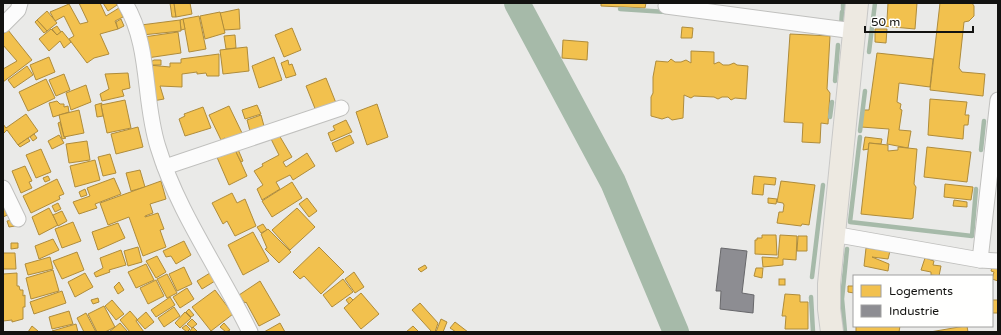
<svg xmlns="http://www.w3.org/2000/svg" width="1001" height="335" viewBox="0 0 1001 335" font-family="'Varela Round',sans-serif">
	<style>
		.homes { fill: #f2c14e; stroke: #af8c3b }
		.industry { fill: #8d8d92; stroke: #68686b }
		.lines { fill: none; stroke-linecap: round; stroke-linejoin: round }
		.stream { stroke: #a6baa9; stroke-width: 4.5 }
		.river { stroke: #a6baa9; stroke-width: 26 }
		.street-casing { stroke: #c0c0be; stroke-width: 17 }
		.primary-casing { stroke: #c8c8c7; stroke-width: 24 }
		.street { stroke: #fcfcfc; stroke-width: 15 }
		.primary { stroke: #ede9e1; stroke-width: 22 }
	</style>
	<rect width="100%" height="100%" fill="#eaeae8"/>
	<g class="homes">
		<polygon points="79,3 100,3 106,16 119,8 123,17 115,21 118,29 100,34 109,54 94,58 87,63 69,39 74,36 64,16 55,21 50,12 69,4 80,24 88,22"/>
		<polygon points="103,3 116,3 117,5 108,11"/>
		<polygon points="170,3 174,3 176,17 172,17"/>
		<polygon points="174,3 190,3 192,14 176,17"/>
		<polygon points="601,3 646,3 645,8 601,6"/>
		<polygon points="888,3 917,3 915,29 882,26 883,20 887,20"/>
		<polygon points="940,3 972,3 974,6 974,16 969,21 964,22 959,68 962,72 985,74 983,96 930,90"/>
		<polygon points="239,9 240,29 224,30 220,13"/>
		<polygon points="47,11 57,23 47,31 37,20"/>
		<polygon points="220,12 225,33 205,39 200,16"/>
		<polygon points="199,16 206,49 189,52 183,19"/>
		<polygon points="121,19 124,26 118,29 116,22"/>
		<polygon points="183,19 185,29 181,30 180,20"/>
		<polygon points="37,20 47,31 44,33 35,22"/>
		<polygon points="180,20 181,31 142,35 141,25"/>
		<polygon points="57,26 61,32 57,35 52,29"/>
		<polygon points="682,27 693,28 692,38 681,38"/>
		<polygon points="292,28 301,50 284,57 275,35"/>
		<polygon points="51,29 57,35 62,31 71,42 64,48 60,41 49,51 39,39"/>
		<polygon points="875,29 887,29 886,43 875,42"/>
		<polygon points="8,30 32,60 3,82 3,69 17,61 3,45 3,34"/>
		<polygon points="178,32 181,53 147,58 144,37"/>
		<polygon points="790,34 830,36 827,89 830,93 828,124 821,123 820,143 802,142 803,123 784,122"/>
		<polygon points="235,35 236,48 226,49 224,36"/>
		<polygon points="563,40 588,42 587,60 562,58"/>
		<polygon points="247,47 249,71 223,74 220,50"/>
		<polygon points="691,51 714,52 714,64 719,62 723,65 729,65 734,63 737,65 748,66 746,99 735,98 731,100 728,97 722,97 718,99 714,97 694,96 691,98 684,95 683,118 672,120 668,117 662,119 651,116 651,97 653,93 653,77 656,61 668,62 671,59 675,62 681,62 686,60 691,63"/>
		<polygon points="877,53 933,59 930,87 899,83 897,102 901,104 900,109 902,110 899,130 911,131 908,148 887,144 889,129 861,127 863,110 869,110"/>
		<polygon points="219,54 219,76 207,76 206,73 197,74 197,72 182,74 182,87 160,86 164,99 153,101 149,65 170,67 170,63 181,63 181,59"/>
		<polygon points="49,57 55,72 36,80 30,65"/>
		<polygon points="274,57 282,80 259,88 252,66"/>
		<polygon points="154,60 161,60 161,65 149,65 149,63"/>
		<polygon points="288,60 289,65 292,64 296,75 286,78 281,63"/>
		<polygon points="27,66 33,75 14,88 8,80"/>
		<polygon points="128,73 130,88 122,90 124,96 102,101 100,94 109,89 105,74"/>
		<polygon points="64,74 70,90 56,96 49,80"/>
		<polygon points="326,78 336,103 316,111 306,86"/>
		<polygon points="46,79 55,98 28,111 19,92"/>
		<polygon points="86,85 91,102 71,110 66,93"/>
		<polygon points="930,99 967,102 965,115 969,115 968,125 964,125 963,139 928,135"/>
		<polygon points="125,100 131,128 107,133 101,105"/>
		<polygon points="57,101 60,104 64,104 64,107 68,106 69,112 53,117 49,103"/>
		<polygon points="102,103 101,105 103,116 97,117 95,105"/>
		<polygon points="377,104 388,137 367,145 356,112"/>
		<polygon points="257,105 261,114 245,119 242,110"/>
		<polygon points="229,106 242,133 226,140 225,138 221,140 209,115"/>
		<polygon points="203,107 211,128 185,136 179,119 185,116 184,114"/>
		<polygon points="79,110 84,133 64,137 59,115"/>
		<polygon points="26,114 38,131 18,145 7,130 3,134 3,124 6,128"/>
		<polygon points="261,115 264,126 250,131 247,120"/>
		<polygon points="346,120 352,132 331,141 328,133 335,130 333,126"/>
		<polygon points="60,122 64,137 66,138 62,139 58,123"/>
		<polygon points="138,127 143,147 116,154 111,134"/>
		<polygon points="34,134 37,138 33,141 30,137"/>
		<polygon points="59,135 64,143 52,149 48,141"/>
		<polygon points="279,135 292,157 283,162 286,167 307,153 315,166 293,180 290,175 276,182 280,189 262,200 257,189 263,185 254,171 263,166 262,164 279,155 271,139"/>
		<polygon points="350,135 354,143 336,152 332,143"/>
		<polygon points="865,137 882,139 881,144 869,143 869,149 863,150"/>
		<polygon points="28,138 30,141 20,147 18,145"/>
		<polygon points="87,141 90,160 69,163 66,144"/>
		<polygon points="869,143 888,145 888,151 898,150 898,147 917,149 914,184 916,187 913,218 911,219 861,214"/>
		<polygon points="234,147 247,176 229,185 216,155"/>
		<polygon points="237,147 243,161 241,162 234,148"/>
		<polygon points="927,147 971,152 967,182 924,177"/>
		<polygon points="41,149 51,172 36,178 26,155"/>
		<polygon points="110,154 116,173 103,176 98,157"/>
		<polygon points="95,160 100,180 75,187 70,166"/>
		<polygon points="25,166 32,181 29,182 32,188 21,193 12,171"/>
		<polygon points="140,170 145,187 131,191 126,173"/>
		<polygon points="48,176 50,180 45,182 43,178"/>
		<polygon points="754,176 776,178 775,185 764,184 763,195 752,194"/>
		<polygon points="114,178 121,194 95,204 97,208 79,214 73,202 90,196 87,188"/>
		<polygon points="57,179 64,194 59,196 60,199 31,213 23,196"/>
		<polygon points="161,181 166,199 150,204 153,213 145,216 145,217 158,213 164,229 160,230 166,247 143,256 129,217 108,225 100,203"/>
		<polygon points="781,181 815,185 809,225 802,224 801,226 777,223 779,212 783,212 784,205 783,203 777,202"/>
		<polygon points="292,182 302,198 272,217 262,201"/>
		<polygon points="945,184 973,187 971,200 944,197"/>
		<polygon points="85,189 87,195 81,197 79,192"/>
		<polygon points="232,193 237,203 245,199 256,226 235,236 227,221 223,224 212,203"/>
		<polygon points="3,195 12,213 3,217"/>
		<polygon points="307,198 317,211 309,217 299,204"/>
		<polygon points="768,198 777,199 776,204 768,203"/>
		<polygon points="954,200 967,202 967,207 953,206"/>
		<polygon points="58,203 61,209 55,212 52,206"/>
		<polygon points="49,208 58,225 39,235 32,217"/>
		<polygon points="297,208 315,227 290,250 272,230"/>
		<polygon points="62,211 67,221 58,226 53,215"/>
		<polygon points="13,220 15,226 9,227 7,221"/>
		<polygon points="73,222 81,241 62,248 55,229"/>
		<polygon points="118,223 125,238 98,250 92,232"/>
		<polygon points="263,224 267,230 261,233 257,227"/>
		<polygon points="268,229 291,252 279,263 265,249 267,248 261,234"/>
		<polygon points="253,232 269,261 243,275 228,245"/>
		<polygon points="762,235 776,235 777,255 755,254 755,240 757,240 757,238 762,238"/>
		<polygon points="780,235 797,236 796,260 783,259 783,265 763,267 762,257 778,258"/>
		<polygon points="798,236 807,236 807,251 797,251"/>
		<polygon points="53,239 59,250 39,259 35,246"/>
		<polygon points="184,241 191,255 176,264 171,256 166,257 163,251"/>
		<polygon points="11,243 18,243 18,248 11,249"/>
		<polygon points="138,247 142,262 128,266 124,251"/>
		<polygon points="319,247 344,272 321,294 304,276 300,279 293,272"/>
		<polygon points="866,248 890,251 888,259 872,257 889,264 888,271 864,266"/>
		<polygon points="121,250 126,265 109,270 110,272 96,277 94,273 103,268 100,258"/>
		<polygon points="77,252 84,270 62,279 53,261"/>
		<polygon points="3,253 15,253 16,269 3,269"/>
		<polygon points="157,256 166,272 156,278 146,261"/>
		<polygon points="50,257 53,269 28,275 25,264"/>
		<polygon points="925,258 934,261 933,265 941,266 939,276 931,275 931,272 921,270"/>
		<polygon points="993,263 998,265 998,281 992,279 994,272 991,271"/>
		<polygon points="146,264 154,280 136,288 128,272"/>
		<polygon points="425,265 427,268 421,272 418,269"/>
		<polygon points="184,267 192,284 177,291 169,274"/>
		<polygon points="756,268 763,268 762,278 754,276"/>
		<polygon points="53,270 59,291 31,299 26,278"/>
		<polygon points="354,272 364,287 355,293 345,279"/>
		<polygon points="17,273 17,286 19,286 20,290 23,290 23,296 25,295 25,307 23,307 23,319 12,322 12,320 3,321 3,274"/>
		<polygon points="85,273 93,287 75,297 68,282"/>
		<polygon points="210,273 215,281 202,289 197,281"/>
		<polygon points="167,274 177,293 167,298 157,279"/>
		<polygon points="343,279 353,292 332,307 323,295"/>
		<rect x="779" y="279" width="6" height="6"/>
		<polygon points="156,280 164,296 148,304 140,288"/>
		<polygon points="260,281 280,315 259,326 246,302 245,303 239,295"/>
		<polygon points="119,282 124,290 118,294 114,287"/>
		<polygon points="848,286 854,286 854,293 848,292"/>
		<polygon points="187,288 194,299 180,308 173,297"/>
		<polygon points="215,290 233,314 211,331 192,307"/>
		<polygon points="62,291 66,303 34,314 30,302"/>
		<polygon points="361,293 379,314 361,329 344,308"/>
		<polygon points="785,294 800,295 800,302 808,302 808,329 785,329 786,316 782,316"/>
		<polygon points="170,297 175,305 156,317 151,310"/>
		<polygon points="350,297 353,300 349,304 346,300"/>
		<polygon points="98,298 99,302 93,304 91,300"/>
		<polygon points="112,300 124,314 116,320 105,306"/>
		<rect x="992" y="300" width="6" height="13"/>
		<polygon points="420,303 438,323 435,332 432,332 412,310"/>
		<polygon points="104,306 115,327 105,332 97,332 88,314"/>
		<polygon points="174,307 180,316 164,327 158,318"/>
		<polygon points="189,309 194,315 191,317 186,312"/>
		<polygon points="69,311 73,324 52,329 49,317"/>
		<polygon points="130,311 137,319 136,321 144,332 130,332 120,320"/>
		<polygon points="146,312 154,322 145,329 137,320"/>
		<polygon points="185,312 191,318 180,328 175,323"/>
		<polygon points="86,313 96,332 84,332 77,318"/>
		<polygon points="192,319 197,324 192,328 187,324"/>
		<polygon points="441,319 447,322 443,332 436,332"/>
		<polygon points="455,322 468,332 456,332 450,328"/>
		<polygon points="120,323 128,332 109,332"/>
		<polygon points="224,323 230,330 226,332 220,327"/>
		<polygon points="280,323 285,332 264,332"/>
		<polygon points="76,324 78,332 52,332 52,331"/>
		<polygon points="186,325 190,329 187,332 182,328"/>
		<polygon points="32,326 38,331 37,332 28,332"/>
		<polygon points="413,326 419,332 406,332"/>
		<polygon points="856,326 900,326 899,332 856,332"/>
		<polygon points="967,326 968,332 930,332 965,326"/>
		<polygon points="193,327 198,332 189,332"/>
	</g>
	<polygon class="industry" points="721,248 747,251 742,293 754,295 753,313 720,309 721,291 716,291"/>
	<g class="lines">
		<g class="stream">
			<polyline points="620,9 666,12"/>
			<polyline points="843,9 843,3"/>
			<polyline points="841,27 842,12"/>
			<polyline points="869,52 875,3"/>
			<polyline points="835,81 838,45"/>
			<polyline points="830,117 832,102"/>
			<polyline points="860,131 865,91"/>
			<polyline points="860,137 850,222 972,236 976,189"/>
			<polyline points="981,150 984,121"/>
			<polyline points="812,277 823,185"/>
			<polyline points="811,297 813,332"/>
			<polyline points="845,332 842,299 847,249"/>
		</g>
		<polyline class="river" points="517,3 613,182 676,332"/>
		<g class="street-casing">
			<g id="street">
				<path d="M125 3C151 46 143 101 158 147 178 213 220 270 250 332"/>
				<polyline points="666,6 854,31"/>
				<polyline points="3,25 18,10 20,3"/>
				<polyline points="165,167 341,108"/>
				<polyline points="3,188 18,219"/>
				<polyline points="833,234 980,260 998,261"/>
				<polyline points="980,260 998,100"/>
			</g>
		</g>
		<g class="primary-casing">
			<polyline id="primary" points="832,332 829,309 829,284 857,3"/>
		</g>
		<use href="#street" class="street"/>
		<use href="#primary" class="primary"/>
	</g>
	<rect width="1001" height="335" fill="none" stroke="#121210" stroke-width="8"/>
	<rect x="853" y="275" width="140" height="52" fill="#fffffe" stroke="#a0a09f"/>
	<rect x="861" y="285" width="20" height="12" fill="#f2c14e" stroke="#a0a09f"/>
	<text x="889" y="295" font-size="12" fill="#121210">Logements</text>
	<rect x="861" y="305" width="20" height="12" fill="#8d8d92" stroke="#a0a09f"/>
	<text x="889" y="315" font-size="12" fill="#121210">Industrie</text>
	<path d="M865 26v6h108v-6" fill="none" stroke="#121210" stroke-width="2"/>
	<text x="871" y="26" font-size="12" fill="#121210" stroke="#fffffe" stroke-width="3" paint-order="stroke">50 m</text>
</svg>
